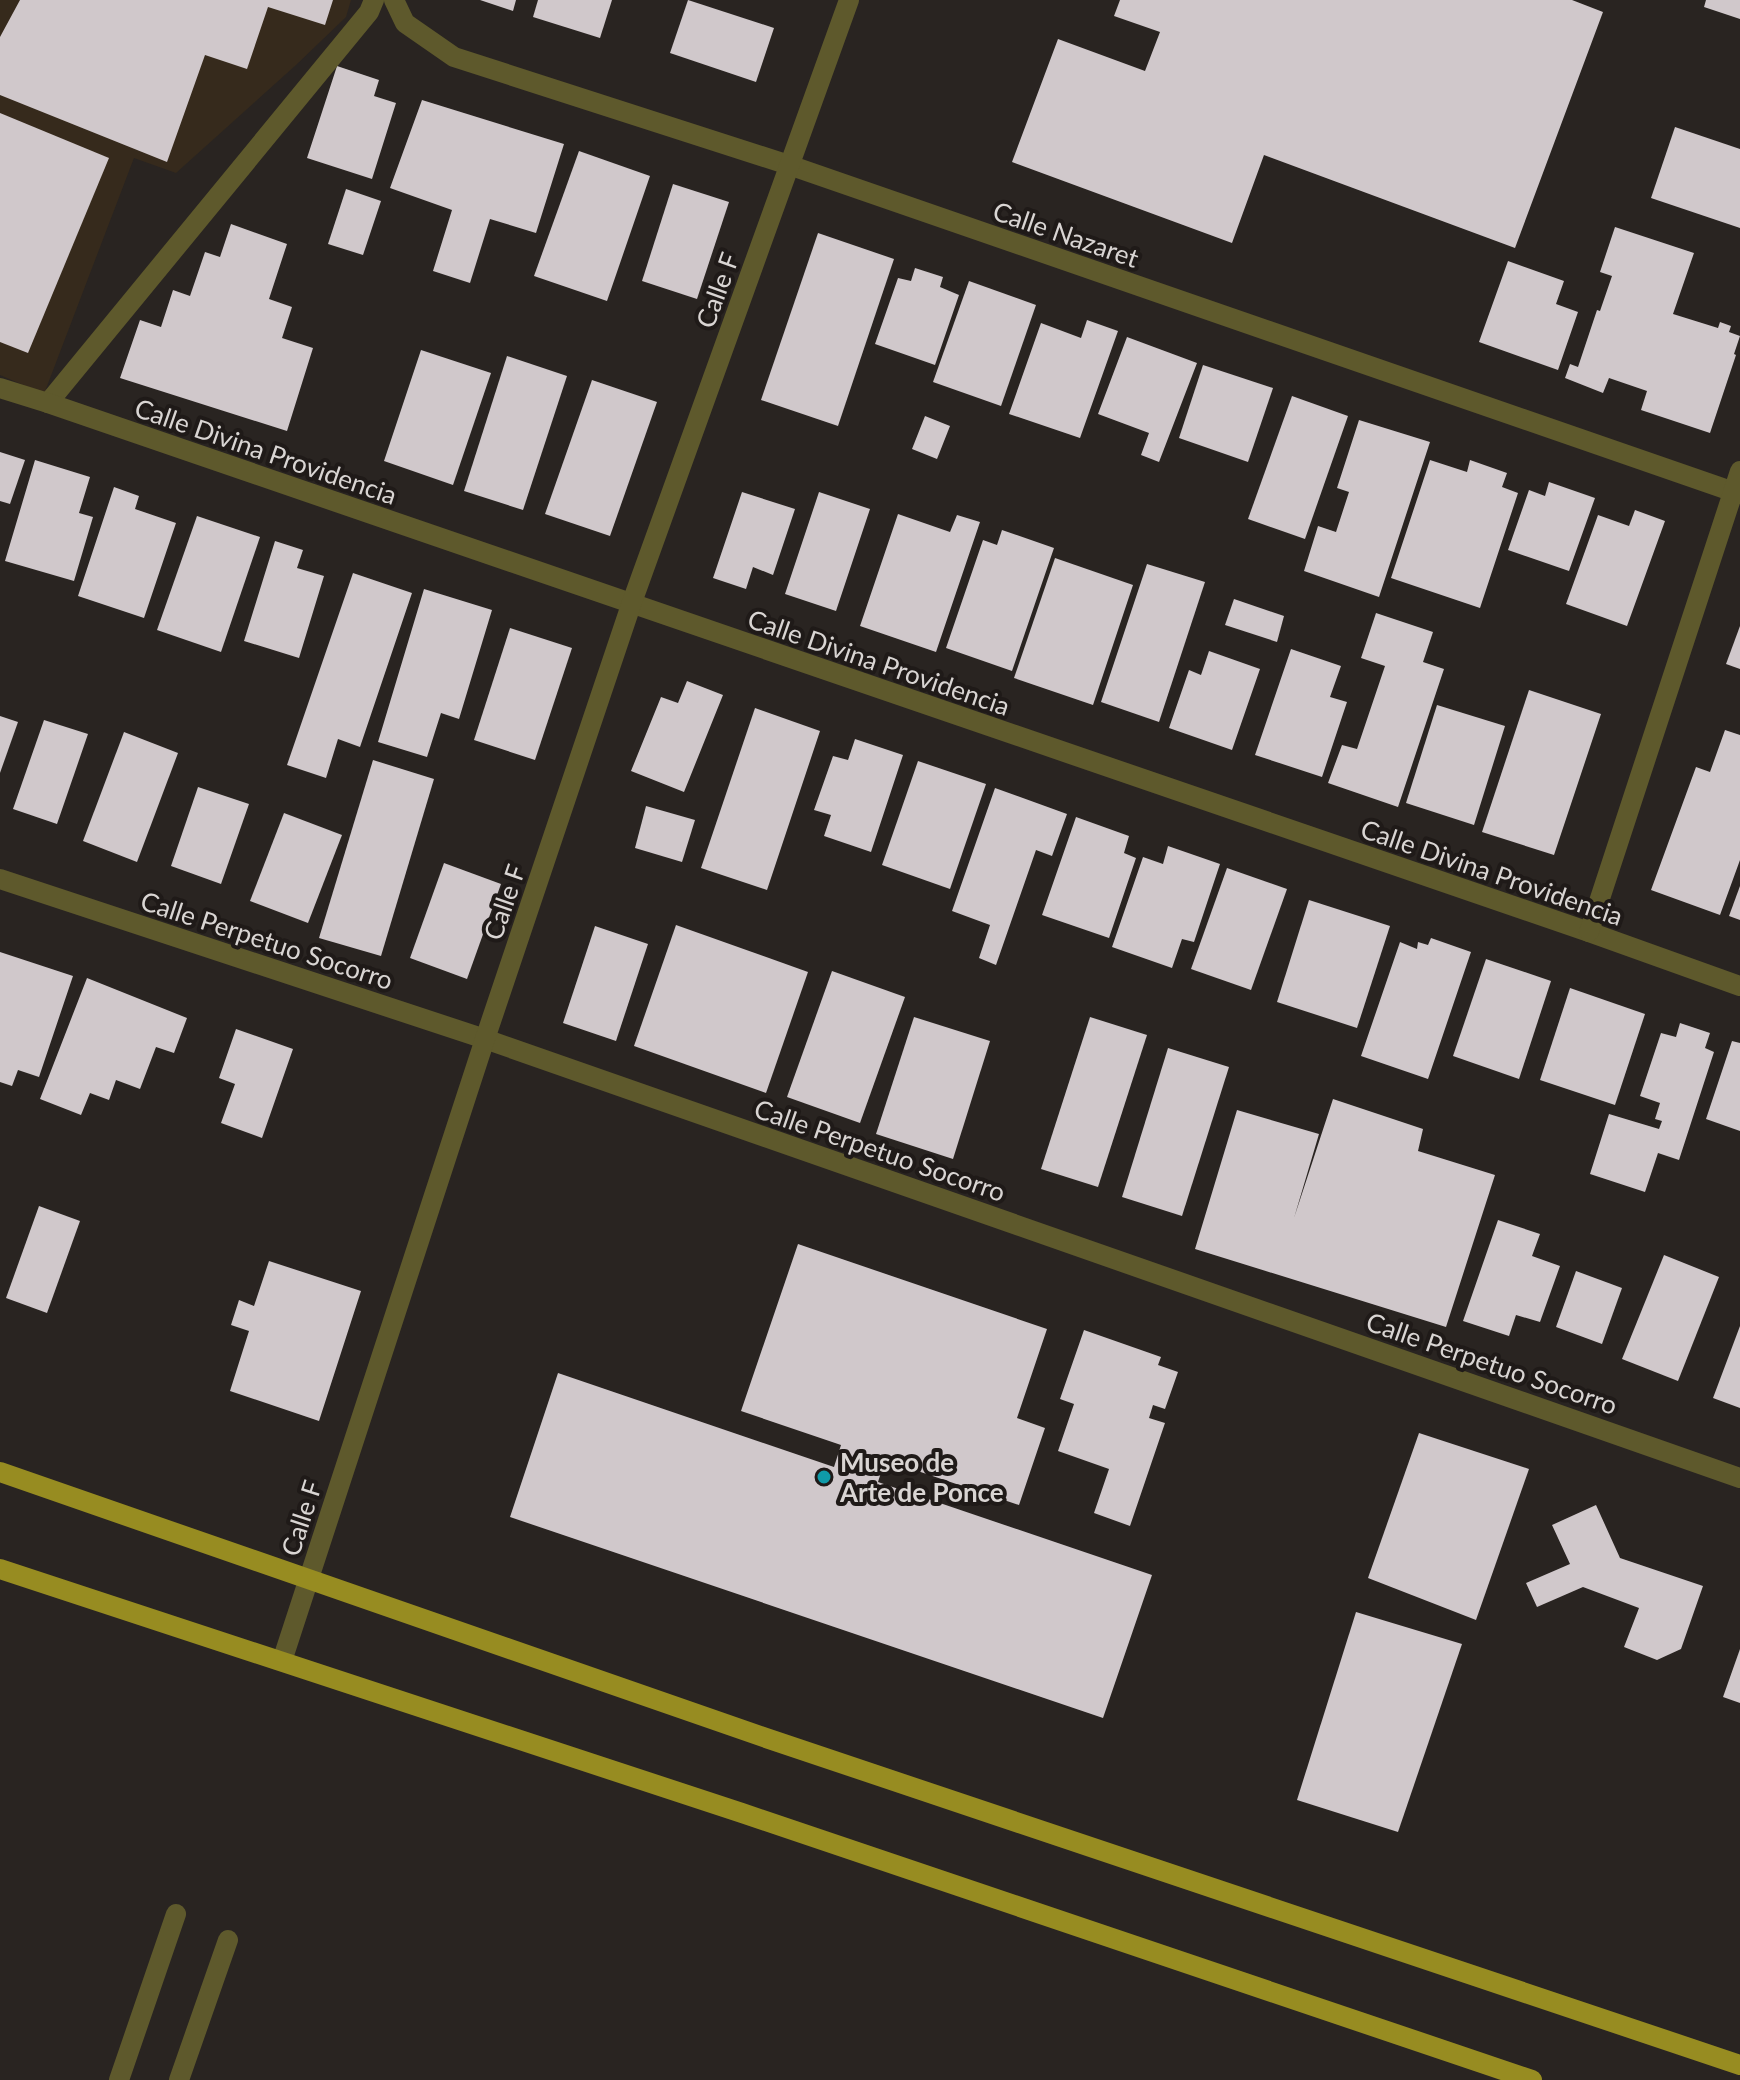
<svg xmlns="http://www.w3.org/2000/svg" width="1740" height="2080" viewBox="0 0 1740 2080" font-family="Lato,sans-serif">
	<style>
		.commercial { fill: #362a1c }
		.building { fill: #d0c8cb }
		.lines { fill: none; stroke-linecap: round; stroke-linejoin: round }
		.lane { stroke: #5e592c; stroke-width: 20 }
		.street { stroke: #5e592c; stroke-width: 20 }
		.primary { stroke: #978c21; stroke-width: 20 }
		.culture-dot { fill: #0f9aa8; stroke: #1f1a18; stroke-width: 3 }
		.labels { text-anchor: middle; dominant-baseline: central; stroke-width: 8; stroke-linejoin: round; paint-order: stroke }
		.street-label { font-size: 26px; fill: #d9d5d3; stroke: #1f1a18 }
		.poi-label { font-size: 26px; font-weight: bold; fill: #d9d5d3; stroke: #1f1a18; text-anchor: start }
	</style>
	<rect width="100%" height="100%" fill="#292421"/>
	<polygon class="commercial" points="0,0 351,0 346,17 296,65 176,173 134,158 44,394 0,375"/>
	<g class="building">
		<polygon points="20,0 333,0 325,25 268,7 247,69 205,55 167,162 0,95 0,37"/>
		<polygon points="480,0 516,0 513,11"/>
		<polygon points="538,0 612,0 600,38 533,17"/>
		<polygon points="688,0 774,28 756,82 670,53"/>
		<polygon points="1120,0 1572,0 1603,12 1515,248 1264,155 1232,243 1012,162 1058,39 1145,71 1160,32 1114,16"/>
		<polygon points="1706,0 1740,0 1740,19 1704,7"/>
		<polygon points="337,66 379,80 374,96 396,103 372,179 307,158"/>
		<polygon points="422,100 564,144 536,233 490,219 470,283 433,271 452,210 390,188"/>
		<polygon points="0,113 109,158 28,353 0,342"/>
		<polygon points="1675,127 1740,149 1740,228 1651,198"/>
		<polygon points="579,151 650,176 607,301 534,276"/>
		<polygon points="673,184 729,202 697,299 642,281"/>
		<polygon points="346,189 381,201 363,255 328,244"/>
		<polygon points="231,224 287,244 269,299 292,307 282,338 313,348 287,431 120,378 140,320 161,327 173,290 190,296 205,252 220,257"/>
		<polygon points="1615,227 1694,253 1673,314 1718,328 1720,322 1731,326 1729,332 1740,336 1734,354 1736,355 1710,433 1641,410 1647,391 1609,378 1603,393 1565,378 1570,364 1578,367 1597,310 1600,311 1612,276 1600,272"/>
		<polygon points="818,233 894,259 838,426 761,400"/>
		<polygon points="1508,261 1564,281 1556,304 1578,312 1558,370 1479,342"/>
		<polygon points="915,268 943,277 940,287 959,295 935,365 875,344 898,278 911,281"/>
		<polygon points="969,281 1036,305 1001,406 933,382"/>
		<polygon points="1087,320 1118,331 1080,438 1009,414 1041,323 1081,338"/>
		<polygon points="1127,337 1197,363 1159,462 1141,455 1149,433 1098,414"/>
		<polygon points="421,350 491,373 453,485 384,461"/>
		<polygon points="507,356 567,376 523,510 464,491"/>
		<polygon points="1203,365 1273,388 1248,462 1179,438"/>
		<polygon points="592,380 657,402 610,536 545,514"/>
		<polygon points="1292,396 1348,416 1305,539 1248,519"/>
		<polygon points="925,416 950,426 937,459 912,449"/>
		<polygon points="1359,420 1430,442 1379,597 1304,571 1318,526 1336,532 1349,492 1337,488"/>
		<polygon points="0,452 25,460 10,504 0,501"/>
		<polygon points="35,460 90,477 79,513 93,517 74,581 5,561"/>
		<polygon points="1430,460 1467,472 1470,460 1507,473 1502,487 1518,493 1480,608 1391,578"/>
		<polygon points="1549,482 1595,498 1569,571 1508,550 1529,490 1545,496"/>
		<polygon points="114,487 139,496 135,509 176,523 144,618 78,596"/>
		<polygon points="742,492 795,509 773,575 753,567 746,589 713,578"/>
		<polygon points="819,492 870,509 836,611 785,594"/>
		<polygon points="1635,510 1665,521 1627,626 1566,604 1598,515 1629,526"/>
		<polygon points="898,514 950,532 957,515 980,522 936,652 860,626"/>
		<polygon points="197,516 260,537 221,652 157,630"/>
		<polygon points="1002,530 1054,548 1012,671 946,648 983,540 997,545"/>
		<polygon points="275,541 303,550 297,568 324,576 299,658 244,641"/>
		<polygon points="1055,558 1133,585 1093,705 1014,678"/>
		<polygon points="1147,564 1205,582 1159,722 1101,702"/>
		<polygon points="353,573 412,593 360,747 338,739 326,778 287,765"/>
		<polygon points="424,589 492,610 459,719 441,713 427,757 378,742"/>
		<polygon points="1234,599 1284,616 1277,642 1225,625"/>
		<polygon points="1376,613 1433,632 1423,662 1444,669 1398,807 1328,783 1342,745 1357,749 1385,666 1361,658"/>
		<polygon points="1740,626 1740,669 1726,664"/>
		<polygon points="510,628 572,648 535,760 474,740"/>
		<polygon points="1291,649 1341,666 1330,697 1347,702 1322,777 1255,755"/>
		<polygon points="1209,651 1260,669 1232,750 1169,728 1189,670 1201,675"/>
		<polygon points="687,681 723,695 684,792 631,771 661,697 678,703"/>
		<polygon points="1529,690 1601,714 1554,855 1482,832"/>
		<polygon points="1437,705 1505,726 1474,825 1406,803"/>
		<polygon points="755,708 820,731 767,890 701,868"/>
		<polygon points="0,716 18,722 0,773"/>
		<polygon points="44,720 88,734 57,824 13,809"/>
		<polygon points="1725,730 1740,735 1740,860 1720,915 1651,890 1696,767 1710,772"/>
		<polygon points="124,732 178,753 137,862 83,841"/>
		<polygon points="855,739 903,755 871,852 824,836 831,815 814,810 833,756 848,760"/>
		<polygon points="373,760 434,779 381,956 319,938"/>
		<polygon points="918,761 986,784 950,889 882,865"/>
		<polygon points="198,787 249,804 221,884 171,866"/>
		<polygon points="995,788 1067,814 1052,856 1036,850 996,965 979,958 990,925 952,911"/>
		<polygon points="646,806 695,820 682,862 635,848"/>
		<polygon points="284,813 342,835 308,923 250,901"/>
		<polygon points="1076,817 1129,836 1124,853 1136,858 1109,938 1042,915"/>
		<polygon points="1168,846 1220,864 1194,942 1182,939 1172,968 1112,947 1143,857 1163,864"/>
		<polygon points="444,863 501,884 467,979 410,958"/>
		<polygon points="1227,868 1287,889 1251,990 1191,969"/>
		<polygon points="1740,886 1740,920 1729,916"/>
		<polygon points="1309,900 1390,926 1357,1028 1277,1002"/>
		<polygon points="676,925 808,972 766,1093 634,1046"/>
		<polygon points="595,926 648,944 616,1041 563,1023"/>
		<polygon points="1431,938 1471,952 1428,1079 1361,1056 1400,942 1417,949 1418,942 1428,945"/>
		<polygon points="0,952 73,976 39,1077 18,1070 12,1086 0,1082"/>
		<polygon points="1486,959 1551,981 1519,1079 1453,1056"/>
		<polygon points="832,971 905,997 860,1123 787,1097"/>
		<polygon points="87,978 187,1018 174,1053 156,1047 140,1089 116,1080 109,1100 90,1093 81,1115 40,1099"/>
		<polygon points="1570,988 1645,1014 1615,1105 1540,1080"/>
		<polygon points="914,1017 990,1041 953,1159 876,1134"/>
		<polygon points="1090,1017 1147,1035 1098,1187 1041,1169"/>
		<polygon points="1680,1023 1710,1033 1705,1048 1714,1052 1679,1160 1658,1153 1645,1192 1590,1174 1609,1114 1659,1129 1662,1121 1655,1119 1660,1103 1640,1096 1661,1033 1676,1037"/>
		<polygon points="236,1029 293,1049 262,1138 221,1123 235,1084 219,1078"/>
		<polygon points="1732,1041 1740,1043 1740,1131 1706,1119"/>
		<polygon points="1168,1048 1229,1067 1182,1216 1122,1197"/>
		<polygon points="1333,1099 1423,1129 1418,1151 1495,1175 1446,1327 1195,1249 1237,1110 1319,1134 1294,1218"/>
		<polygon points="39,1206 80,1221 47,1313 6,1298"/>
		<polygon points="1498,1220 1540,1234 1532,1256 1560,1266 1540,1322 1516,1315 1509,1336 1463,1321"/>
		<polygon points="798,1244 1047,1329 1017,1418 1045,1428 1019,1505 885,1460 878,1482 1152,1575 1103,1718 510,1517 558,1373 834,1467 841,1445 741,1411"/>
		<polygon points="1664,1255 1719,1277 1678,1381 1622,1359"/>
		<polygon points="269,1261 361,1291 319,1421 230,1391 249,1331 231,1325 239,1300 254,1306"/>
		<polygon points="1576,1271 1622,1288 1602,1344 1556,1327"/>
		<polygon points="1740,1326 1740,1408 1713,1398"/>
		<polygon points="1084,1330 1161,1357 1158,1365 1178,1372 1165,1409 1153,1405 1149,1418 1165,1423 1130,1526 1094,1513 1109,1469 1058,1451 1074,1404 1060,1399"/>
		<polygon points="1419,1433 1529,1469 1476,1620 1368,1578"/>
		<polygon points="1596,1505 1620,1558 1703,1586 1681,1649 1657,1660 1624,1647 1639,1608 1583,1587 1537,1607 1526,1583 1570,1564 1552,1525"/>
		<polygon points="1356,1612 1462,1644 1398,1832 1297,1800"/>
		<polygon points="1740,1649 1740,1703 1723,1697"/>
	</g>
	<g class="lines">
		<g class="lane">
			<polyline points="48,403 369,12 374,0"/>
			<polyline points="119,2080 176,1914"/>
			<polyline points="179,2080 228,1940"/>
		</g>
		<g class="street">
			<polyline points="394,0 405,23 454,57 789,165 1740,494"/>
			<polyline points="0,388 48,403 1589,932 1740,986"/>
			<polyline points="0,879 485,1039 1740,1478"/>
			<polyline points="1589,932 1740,471"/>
			<polyline points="282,1661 485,1039 631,605 849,0"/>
		</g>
		<g class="primary">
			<polyline points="0,1472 769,1739 1740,2065"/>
			<polyline points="0,1569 742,1813 1532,2080"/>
		</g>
	</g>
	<circle class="culture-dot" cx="824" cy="1477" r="8"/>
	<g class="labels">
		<g class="street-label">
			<text transform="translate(1066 234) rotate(19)">Calle Nazaret</text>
			<text transform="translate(717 290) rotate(-70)">Calle F</text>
			<text transform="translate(266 451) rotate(19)">Calle Divina Providencia</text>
			<text transform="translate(879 662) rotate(19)">Calle Divina Providencia</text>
			<text transform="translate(1492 872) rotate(19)">Calle Divina Providencia</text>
			<text transform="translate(504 902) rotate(-71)">Calle F</text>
			<text transform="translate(267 940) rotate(18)">Calle Perpetuo Socorro</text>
			<text transform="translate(880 1150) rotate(19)">Calle Perpetuo Socorro</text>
			<text transform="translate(1492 1363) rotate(19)">Calle Perpetuo Socorro</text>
			<text transform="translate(301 1518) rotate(-72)">Calle F</text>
		</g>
		<g class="poi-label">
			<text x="840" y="1462">Museo de<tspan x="840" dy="30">Arte de Ponce</tspan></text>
		</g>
	</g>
</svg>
